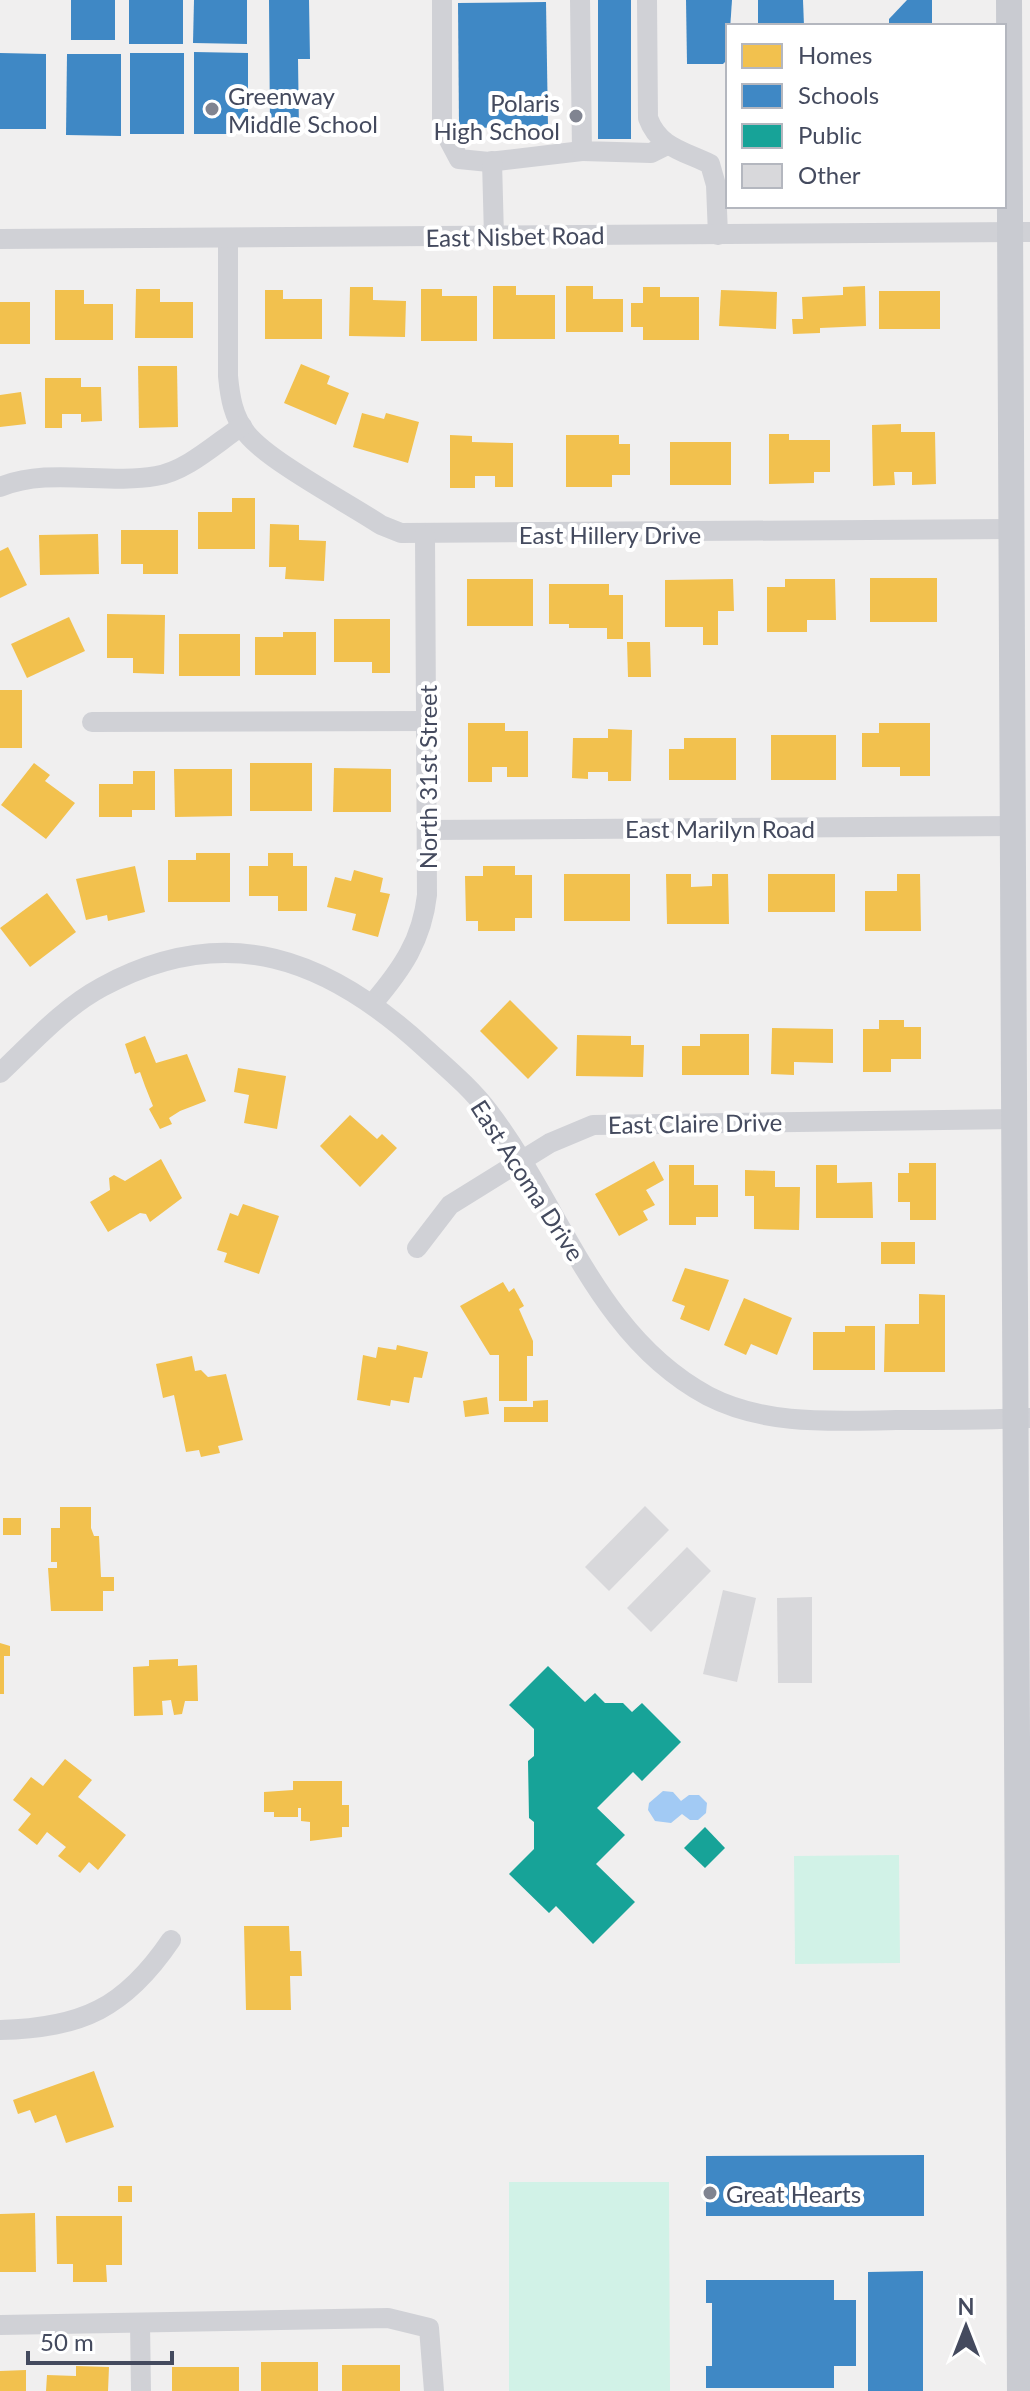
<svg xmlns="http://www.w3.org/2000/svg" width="1030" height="2391" viewBox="0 0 1030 2391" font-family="Lato,sans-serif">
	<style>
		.green { fill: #d1f2e7 }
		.water { fill: #a2caf4 }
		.homes { fill: #f2c14e }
		.schools { fill: #3f88c5 }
		.public { fill: #17a398 }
		.building { fill: #d8d8db }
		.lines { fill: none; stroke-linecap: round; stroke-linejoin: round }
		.minor { stroke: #d0d1d6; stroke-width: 20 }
		.major { stroke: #c9cbd1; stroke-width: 26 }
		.poi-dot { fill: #808491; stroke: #fff; stroke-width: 3 }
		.labels { text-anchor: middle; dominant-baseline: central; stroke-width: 8; stroke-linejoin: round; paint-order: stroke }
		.poi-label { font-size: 24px; fill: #444a5e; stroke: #fff; text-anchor: start }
		.street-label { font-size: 24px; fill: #444a5e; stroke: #fff }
	</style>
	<rect width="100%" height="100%" fill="#f0efef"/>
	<g class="green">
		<polygon points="899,1855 900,1963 795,1964 794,1856"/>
		<polygon points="509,2182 669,2182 670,2391 509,2391"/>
	</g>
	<polygon class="water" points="663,1791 673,1792 681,1801 689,1795 699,1795 707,1803 706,1813 698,1820 690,1820 682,1814 671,1823 655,1821 648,1810 649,1803"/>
	<g class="homes">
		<polygon points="493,286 516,286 516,295 555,295 555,339 493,339"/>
		<polygon points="566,286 593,286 593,299 623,299 623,332 566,332"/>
		<polygon points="865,286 866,326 820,328 820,333 793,334 792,319 803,319 802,297 843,295 843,287"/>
		<polygon points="350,287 373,287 373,300 406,301 405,337 349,336"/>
		<polygon points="643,287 660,287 660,297 699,297 699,340 643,340 643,327 631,327 631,303 643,303"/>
		<polygon points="136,289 160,289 160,302 193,302 193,338 135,338"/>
		<polygon points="421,289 442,289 442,296 477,296 477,341 421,341"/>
		<polygon points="55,290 84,290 84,304 113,304 113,340 55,340"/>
		<polygon points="265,290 283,290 283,299 322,299 322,339 265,339"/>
		<polygon points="721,290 777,292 776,329 719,326"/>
		<rect x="879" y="291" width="61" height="38"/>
		<rect x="0" y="302" width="30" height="42"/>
		<polygon points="301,364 330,376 327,384 349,393 336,425 284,403"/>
		<polygon points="138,366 177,366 178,427 139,428"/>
		<polygon points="45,378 81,378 81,387 101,387 102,421 81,422 81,414 62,414 62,428 45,428"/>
		<polygon points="21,392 26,424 0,427 0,395"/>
		<polygon points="362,413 384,419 386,413 419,422 408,463 353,447"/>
		<polygon points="901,424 901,432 935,432 936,484 912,485 912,472 894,472 895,485 873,486 872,425"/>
		<polygon points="769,434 789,434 789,440 830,440 830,472 814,472 814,483 769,484"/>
		<polygon points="450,435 472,436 472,442 513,443 513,487 495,487 495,476 475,476 475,488 450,488"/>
		<polygon points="566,435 619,435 619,444 630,444 630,475 612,475 612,487 566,487"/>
		<rect x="670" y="442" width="61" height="43"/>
		<polygon points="232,498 255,498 255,549 198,549 198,512 232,512"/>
		<polygon points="270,524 299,525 299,540 326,541 324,581 285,579 286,567 269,567"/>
		<polygon points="121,530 178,530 178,574 143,574 143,564 121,564"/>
		<polygon points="98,534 99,574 40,575 39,535"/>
		<polygon points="8,547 27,585 0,598 0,551"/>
		<rect x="870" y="578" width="67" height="44"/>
		<rect x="467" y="579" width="66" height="47"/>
		<polygon points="733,579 734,611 718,611 718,645 703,645 703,627 665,627 665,580"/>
		<polygon points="785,579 835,579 836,620 807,620 807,632 767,632 767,587 785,587"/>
		<polygon points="549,584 609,584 609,595 623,595 623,639 607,639 607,628 569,628 569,624 549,624"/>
		<polygon points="107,614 165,615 164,674 133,673 133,658 107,658"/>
		<polygon points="69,617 85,651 27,678 11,644"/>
		<polygon points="334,619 390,619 390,673 372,673 372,662 334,662"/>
		<polygon points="283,632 316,632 316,675 255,675 255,637 283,637"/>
		<rect x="179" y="634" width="61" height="42"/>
		<polygon points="627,642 650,642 651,677 628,677"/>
		<rect x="0" y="690" width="22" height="58"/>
		<polygon points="468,723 505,723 505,731 528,731 528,777 507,777 507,767 492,767 492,782 468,782"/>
		<polygon points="879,723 930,723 930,776 900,776 900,767 862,767 862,733 879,733"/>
		<polygon points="608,729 632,730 631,781 608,781 608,772 588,772 588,779 572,778 573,738 608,738"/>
		<rect x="771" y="735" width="65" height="45"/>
		<polygon points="684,738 736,738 736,780 669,780 669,749 684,749"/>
		<polygon points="34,763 50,775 45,781 75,803 46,839 1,805"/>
		<rect x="250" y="763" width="62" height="48"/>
		<polygon points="334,768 391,769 391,812 333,812"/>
		<polygon points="174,769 232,769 232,816 175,817"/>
		<polygon points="133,771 155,771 155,810 132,810 132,817 99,817 99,784 133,784"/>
		<polygon points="196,853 230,853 230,902 168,902 168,860 196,860"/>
		<polygon points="268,853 293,853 293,866 307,866 307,911 278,911 278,896 249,896 249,866 268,866"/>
		<polygon points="135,866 145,912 108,921 107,915 86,920 76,879"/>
		<polygon points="483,866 515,866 515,875 532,875 532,918 515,918 515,931 478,931 478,921 466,921 465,876 483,876"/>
		<polygon points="354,870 383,878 380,892 390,894 378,937 352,930 356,914 327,907 335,877 351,881"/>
		<rect x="564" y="874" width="66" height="47"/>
		<polygon points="666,874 691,874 691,887 712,886 712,874 728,874 729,924 667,924"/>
		<rect x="768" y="874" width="67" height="38"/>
		<polygon points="897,874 920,874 921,931 865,931 865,891 897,891"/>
		<polygon points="47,893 76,932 30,967 0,928"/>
		<polygon points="510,1000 558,1048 528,1079 480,1031"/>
		<polygon points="879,1020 904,1020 904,1027 921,1027 921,1059 891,1059 891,1072 863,1072 863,1029 879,1029"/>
		<polygon points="772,1028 833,1029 833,1063 794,1062 794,1075 771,1074"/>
		<polygon points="700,1034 749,1034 749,1075 682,1075 682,1046 700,1046"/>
		<polygon points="577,1035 631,1036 631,1045 644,1045 643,1077 576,1076"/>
		<polygon points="145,1036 156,1063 187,1054 206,1101 180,1111 169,1118 172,1124 160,1129 149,1109 153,1106 145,1086 140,1072 135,1074 125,1044"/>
		<polygon points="238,1068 286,1076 277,1129 244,1123 249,1095 234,1092"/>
		<polygon points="350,1115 377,1139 382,1134 397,1148 360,1187 320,1146"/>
		<polygon points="161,1159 182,1198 150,1222 146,1214 140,1213 108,1232 90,1202 110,1190 109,1178 114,1175 125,1181"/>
		<polygon points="654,1161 664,1180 646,1190 655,1205 643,1211 648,1220 619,1236 595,1194"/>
		<polygon points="909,1163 936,1163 936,1220 910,1220 910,1202 898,1202 898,1173 909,1173"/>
		<polygon points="669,1165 694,1165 694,1185 718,1185 718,1217 696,1217 696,1225 669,1225"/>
		<polygon points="816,1165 837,1165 837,1183 872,1182 873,1218 816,1218"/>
		<polygon points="745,1170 775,1171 775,1187 800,1187 799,1230 754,1229 754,1196 745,1196"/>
		<polygon points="243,1204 279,1216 259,1274 224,1262 227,1253 217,1250 230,1213 238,1216"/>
		<rect x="881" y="1242" width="34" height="22"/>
		<polygon points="685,1268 729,1280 709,1331 680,1319 685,1306 672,1301"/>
		<polygon points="503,1282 509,1292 514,1288 524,1306 519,1309 533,1341 533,1356 527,1356 527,1401 499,1401 499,1355 490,1355 460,1306"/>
		<polygon points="919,1294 945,1295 945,1372 884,1372 885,1324 919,1324"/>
		<polygon points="744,1298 792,1318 777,1355 751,1344 746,1355 724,1345"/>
		<polygon points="845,1326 875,1326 875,1370 813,1370 813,1332 845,1332"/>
		<polygon points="397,1345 428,1352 422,1378 414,1377 409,1403 391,1400 390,1406 357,1400 363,1355 376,1358 378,1347 396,1350"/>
		<polygon points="192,1356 195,1371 201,1370 208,1377 226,1374 243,1440 218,1446 220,1453 201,1457 199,1450 186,1452 174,1395 163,1398 156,1364"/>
		<polygon points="487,1397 489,1414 465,1417 463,1401"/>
		<polygon points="548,1400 548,1422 504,1422 504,1407 533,1407 533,1401"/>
		<polygon points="60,1507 91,1507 91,1528 94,1536 99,1536 101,1577 114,1577 114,1591 103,1591 103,1611 51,1611 48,1568 57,1568 57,1562 51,1562 51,1528 60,1528"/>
		<rect x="3" y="1518" width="18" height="17"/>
		<polygon points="0,1643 10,1646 10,1656 4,1656 4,1694 0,1694"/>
		<polygon points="178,1659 178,1666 197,1665 198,1701 185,1701 182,1714 174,1715 171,1700 162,1701 163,1715 134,1716 133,1667 149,1666 149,1660"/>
		<polygon points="65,1759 92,1780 78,1797 126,1835 98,1870 89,1862 80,1873 58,1856 66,1847 47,1832 37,1845 18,1830 31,1814 13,1800 31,1777 43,1786"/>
		<polygon points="293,1781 342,1781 342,1805 349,1805 349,1827 342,1827 342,1837 310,1841 310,1822 301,1821 301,1808 298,1808 298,1817 274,1817 274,1812 264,1812 264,1792 293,1790"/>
		<polygon points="244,1926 289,1926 290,1951 301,1951 302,1976 290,1976 291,2010 246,2010"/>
		<polygon points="94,2071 114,2127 66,2143 56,2115 35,2123 30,2110 18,2114 13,2100"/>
		<rect x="118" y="2186" width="14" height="16"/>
		<polygon points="35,2213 36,2272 0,2272 0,2214"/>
		<polygon points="56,2216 122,2216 122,2265 106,2265 107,2282 73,2282 73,2264 57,2264"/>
		<rect x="261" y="2362" width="57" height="29"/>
		<rect x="342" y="2365" width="58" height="26"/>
		<polygon points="76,2366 109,2367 108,2391 46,2391 47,2375 76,2376"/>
		<rect x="172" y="2367" width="67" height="24"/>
		<polygon points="26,2370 26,2391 0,2391 0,2371"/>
	</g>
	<g class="schools">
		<rect x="71" y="0" width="44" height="40"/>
		<rect x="129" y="0" width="54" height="44"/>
		<polygon points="194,0 247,0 247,44 193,43"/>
		<polygon points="269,0 309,0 310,59 298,59 299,131 270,131"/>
		<rect x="598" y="0" width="33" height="139"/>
		<polygon points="686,0 732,0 728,59 723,64 687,64"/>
		<polygon points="758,0 803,0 804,26 758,26"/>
		<polygon points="907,0 932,0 932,26 889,26 889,19"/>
		<polygon points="546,2 548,127 459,128 458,3"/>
		<polygon points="194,52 248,53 248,134 194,134"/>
		<polygon points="0,53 46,54 46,129 0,129"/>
		<rect x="130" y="53" width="54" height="81"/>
		<polygon points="67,54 121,54 121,136 66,135"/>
		<polygon points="924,2155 924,2216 706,2216 706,2156"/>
		<polygon points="923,2271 923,2391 868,2391 868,2272"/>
		<polygon points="706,2280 834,2280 834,2300 856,2300 856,2366 834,2366 834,2388 706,2388 706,2366 712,2366 712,2303 706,2303"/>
	</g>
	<g class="public">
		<polygon points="548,1666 585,1702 595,1693 605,1703 623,1703 632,1712 642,1703 681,1742 642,1781 633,1772 597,1808 625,1835 596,1864 635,1902 593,1944 556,1906 549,1913 509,1874 534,1849 534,1822 529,1818 528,1761 534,1756 534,1729 509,1705"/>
		<polygon points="705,1827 725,1848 705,1868 684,1848"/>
	</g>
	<g class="building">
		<polygon points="645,1506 669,1530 609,1591 585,1567"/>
		<polygon points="687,1547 711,1571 651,1632 627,1608"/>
		<polygon points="723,1590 756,1598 737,1682 703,1674"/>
		<polygon points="812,1597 812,1683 778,1683 777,1598"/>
	</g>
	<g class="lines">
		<g class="minor">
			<polyline points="442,0 442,127 459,159 489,162 582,151"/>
			<polyline points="580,0 582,151 651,153 667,145"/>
			<path d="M647 0 648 118C659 148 684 151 710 164L716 185 718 235"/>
			<polyline points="492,161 494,237"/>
			<path d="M228 238V376C230 397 233 417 247 434 270 462 348 503 381 525L401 533 1011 529"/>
			<polyline points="0,239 1030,232"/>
			<path d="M0 487C49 467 105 485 156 476 187 471 216 443 242 426"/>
			<polyline points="92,722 427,721"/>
			<polyline points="427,830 1014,826"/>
			<path d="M373 1003C402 969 422 940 427 895L425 535"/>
			<path d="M0 1073C32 1043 63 1008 102 987 227 919 329 959 426 1049 448 1069 471 1088 489 1112 562 1208 596 1336 708 1396 766 1426 833 1421 896 1420 941 1420 985 1420 1030 1418"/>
			<polyline points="417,1248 450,1205 550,1143 593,1125 1016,1119"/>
			<path d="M0 2030C82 2028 125 2008 171 1940"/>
			<polyline points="140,2323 141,2391"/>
			<polyline points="0,2325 388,2318 429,2328 434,2391"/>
		</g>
		<polyline class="major" points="1009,0 1020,2391"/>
	</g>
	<g class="poi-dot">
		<circle cx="212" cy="109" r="8"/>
		<circle cx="576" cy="116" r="8"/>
		<circle cx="710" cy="2193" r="8"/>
	</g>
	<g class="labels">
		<g class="poi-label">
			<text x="228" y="95">Greenway<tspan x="228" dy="28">Middle School</tspan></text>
			<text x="560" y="102" text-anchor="end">Polaris<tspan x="560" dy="28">High School</tspan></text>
			<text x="726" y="2193">Great Hearts</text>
		</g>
		<g class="street-label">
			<text transform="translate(515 236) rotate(-1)">East Nisbet Road</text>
			<text x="610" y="534">East Hillery Drive</text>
			<text transform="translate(427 777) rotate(-90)">North 31st Street</text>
			<text x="720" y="828">East Marilyn Road</text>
			<text transform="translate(695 1123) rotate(-1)">East Claire Drive</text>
			<text transform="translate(528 1180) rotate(57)">East Acoma Drive</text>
		</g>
	</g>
	<rect x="726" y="24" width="280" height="184" fill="#ffffff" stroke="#b4b7bf" stroke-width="2"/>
	<rect x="742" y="44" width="40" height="24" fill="#f2c14e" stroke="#b4b7bf" stroke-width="2"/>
	<text x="798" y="64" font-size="24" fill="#444a5e">Homes</text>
	<rect x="742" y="84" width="40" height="24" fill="#3f88c5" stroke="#b4b7bf" stroke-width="2"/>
	<text x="798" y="104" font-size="24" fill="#444a5e">Schools</text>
	<rect x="742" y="124" width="40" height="24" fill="#17a398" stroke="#b4b7bf" stroke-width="2"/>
	<text x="798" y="144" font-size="24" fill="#444a5e">Public</text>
	<rect x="742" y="164" width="40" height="24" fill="#d8d8db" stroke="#b4b7bf" stroke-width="2"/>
	<text x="798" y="184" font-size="24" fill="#444a5e">Other</text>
	<g transform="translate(966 2327)" stroke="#ffffff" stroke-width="6" paint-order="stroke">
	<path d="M0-6L14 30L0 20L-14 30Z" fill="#444a5e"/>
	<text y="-12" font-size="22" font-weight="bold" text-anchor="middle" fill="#444a5e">N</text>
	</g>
	<path d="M28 2351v12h144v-12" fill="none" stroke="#444a5e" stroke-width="4"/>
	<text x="40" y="2351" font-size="24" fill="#444a5e" stroke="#ffffff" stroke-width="6" paint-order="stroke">50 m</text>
</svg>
